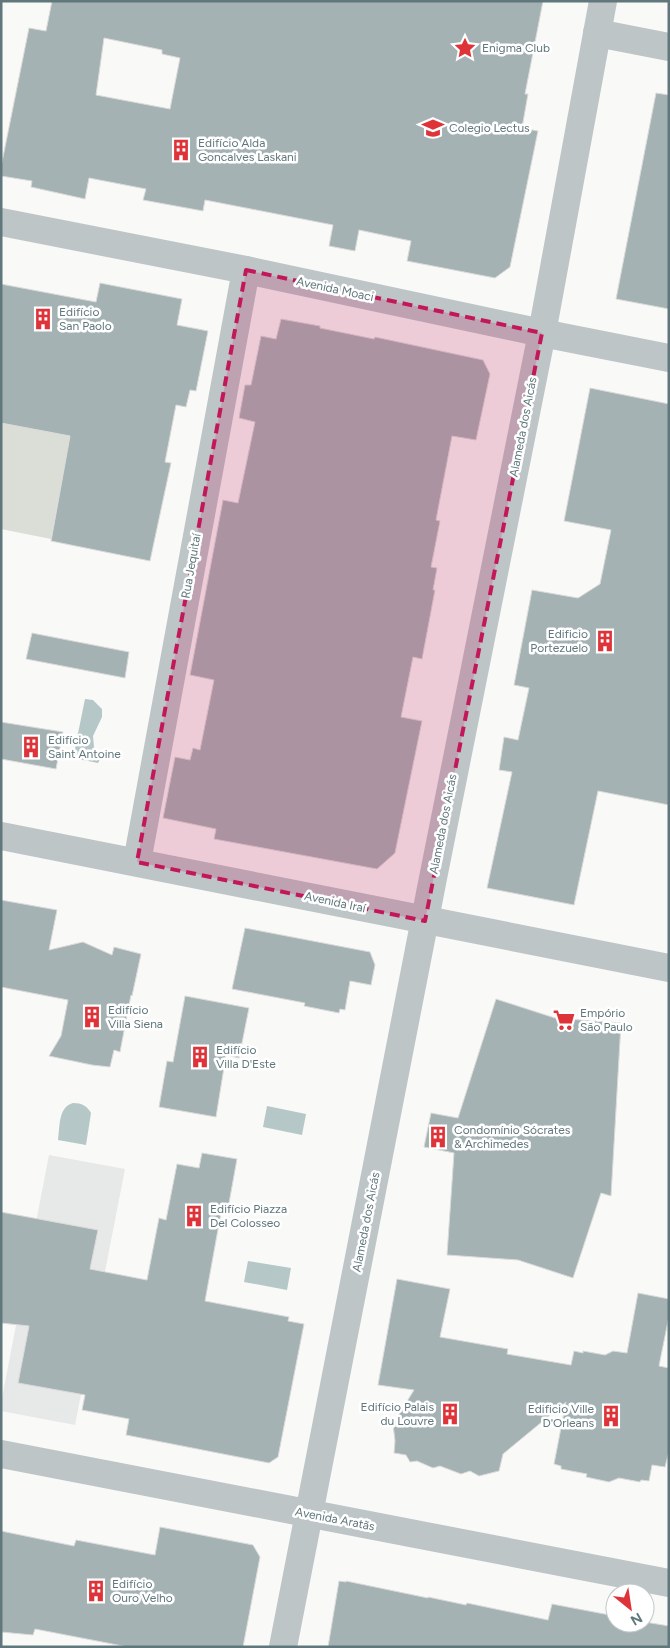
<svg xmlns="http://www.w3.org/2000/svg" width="670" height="1648" viewBox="0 0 670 1648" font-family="Figtree,sans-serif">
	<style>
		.built { fill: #e7e9e8 }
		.green { fill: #dbded6 }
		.water { fill: #b5c7c7 }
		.building { fill: #a5b2b4; stroke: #dbdbd9; fill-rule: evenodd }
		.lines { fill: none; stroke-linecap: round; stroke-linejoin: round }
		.minor { stroke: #bec5c7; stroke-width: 28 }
		.marked { fill: #c2185b; fill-opacity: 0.2; stroke: #c2185b; stroke-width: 4; stroke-dasharray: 10 6; stroke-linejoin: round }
		.labels { text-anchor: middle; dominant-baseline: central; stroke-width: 5; stroke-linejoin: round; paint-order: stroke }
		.poi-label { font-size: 12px; fill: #60777b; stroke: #fff; text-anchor: start }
		.street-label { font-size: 12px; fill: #60777b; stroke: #fff }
	</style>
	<rect width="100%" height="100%" fill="#f9f9f7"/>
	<polygon class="built" points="49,1155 125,1169 75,1425 1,1411 1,1403"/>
	<polygon class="green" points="1,423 70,436 51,539 1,529"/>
	<g class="water">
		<polygon points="85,699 93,700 102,709 102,717 93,736 94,747 101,757 98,763 73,758"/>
		<path d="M73 1103C82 1103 87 1106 91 1113L86 1145 58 1140C60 1127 58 1107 73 1103Z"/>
		<polygon points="267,1106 306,1114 302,1135 263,1127"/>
		<polygon points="248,1261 291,1268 287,1290 244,1282"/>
	</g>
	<g class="building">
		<path d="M52 1H543L525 94H528L522 128 538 131 510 267 495 278 407 261 411 241 359 230 355 251 329 246 333 225 205 200 203 211 143 200 146 189 89 178 85 199 31 187 32 181 1 176V167L29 28 46 31ZM104 38 162 50V54L180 58 170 109 96 95Z"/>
		<polygon points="656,93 669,95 669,309 616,299"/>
		<polygon points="100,283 182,299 177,325 208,331 196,391 190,390 186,407 176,405 165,462 171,463 150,561 51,541 70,436 1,423 1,284 96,302"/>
		<polygon points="281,319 320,326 320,328 374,339 375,337 483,360 490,374 476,440 452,436 436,520 440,521 431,567 437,568 433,590 435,590 422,659 413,657 401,717 422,721 395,853 377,869 214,839 216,829 163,818 175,757 190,760 193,748 200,750 214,680 190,675 200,622 223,500 238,503 255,422 239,418 245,385 251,385 261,336 276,339"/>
		<polygon points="590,388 669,404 669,805 598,791 574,905 487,888 512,772 499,770 504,737 518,740 529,688 514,685 532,590 578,598 600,584 611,530 564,521"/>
		<polygon points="32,633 129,652 125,678 26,659"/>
		<polygon points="1,722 63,732 56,769 1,759"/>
		<polygon points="1,900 57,910 49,950 83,942 112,955 114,947 141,954 132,996 131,995 120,1052 114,1050 110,1067 92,1065 49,1056 61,1036 68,1000 1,987"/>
		<polygon points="245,928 370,952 375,965 371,985 350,981 345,1010 340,1009 339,1013 304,1006 305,1003 232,989"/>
		<polygon points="185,996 249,1008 239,1058 226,1055 216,1117 159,1107 167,1061 173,1062"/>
		<polygon points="496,999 555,1018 621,1023 611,1196 601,1193 573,1278 518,1260 447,1255 454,1153 424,1147 431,1113 458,1118"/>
		<polygon points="202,1153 237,1159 227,1214 221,1213 205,1301 289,1317 288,1321 304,1324 278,1457 269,1463 126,1435 129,1419 82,1410 85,1395 18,1383 29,1326 1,1323 1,1212 98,1230 90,1269 147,1280 159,1218 166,1220 177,1164 199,1168"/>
		<polygon points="397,1279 450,1289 440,1337 508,1349 507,1354 571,1365 574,1351 583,1353 583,1351 605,1355 613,1351 627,1353 638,1293 669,1299 669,1316 659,1366 669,1368 669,1451 665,1467 652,1465 649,1481 641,1480 640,1482 619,1478 609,1482 586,1477 587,1474 561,1469 561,1466 554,1464 566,1402 503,1454 499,1471 479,1476 470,1471 461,1474 440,1466 433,1468 417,1461 410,1462 406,1455 394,1453 395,1441 393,1424 414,1390 378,1385"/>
		<polygon points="160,1527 253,1545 260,1557 243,1647 128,1647 35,1629 33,1635 1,1632 1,1531 74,1546 76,1540 155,1555"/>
		<polygon points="339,1581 346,1582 346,1581 428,1598 428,1597 466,1605 467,1603 548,1620 552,1604 615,1616 615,1623 645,1623 645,1622 669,1626 669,1647 328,1647"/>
	</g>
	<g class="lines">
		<g class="minor">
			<polyline points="597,33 669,47"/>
			<polyline points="1,222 246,270 542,333 669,358"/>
			<polyline points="1,836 669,968"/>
			<polyline points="137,862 246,270"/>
			<polyline points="1,1454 669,1583"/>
			<polyline points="283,1647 433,878 542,333 603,1"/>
		</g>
	</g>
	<path class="marked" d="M246 270 542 333 425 921 137 862Z"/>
	<defs>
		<g id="sight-bare" transform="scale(1.725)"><path d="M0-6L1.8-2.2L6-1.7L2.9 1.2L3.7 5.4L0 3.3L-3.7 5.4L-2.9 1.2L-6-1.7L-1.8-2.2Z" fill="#de3338" stroke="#fff" stroke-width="2.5" paint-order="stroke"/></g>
		<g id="school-bare" transform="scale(1.725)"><path d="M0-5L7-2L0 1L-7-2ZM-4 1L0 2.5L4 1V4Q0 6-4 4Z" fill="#de3338" stroke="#fff" stroke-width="2.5" paint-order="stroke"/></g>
		<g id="building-bare" transform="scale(1.725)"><path d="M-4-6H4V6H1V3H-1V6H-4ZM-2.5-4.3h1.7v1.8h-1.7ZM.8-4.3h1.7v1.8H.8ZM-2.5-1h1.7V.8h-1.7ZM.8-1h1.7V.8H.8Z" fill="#de3338" stroke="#fff" stroke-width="2.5" paint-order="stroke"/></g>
		<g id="supermarket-bare" transform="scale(1.725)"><path d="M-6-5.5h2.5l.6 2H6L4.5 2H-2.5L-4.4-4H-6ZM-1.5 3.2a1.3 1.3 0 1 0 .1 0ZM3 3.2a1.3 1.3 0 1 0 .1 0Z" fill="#de3338" stroke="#fff" stroke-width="2.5" paint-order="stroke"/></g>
	</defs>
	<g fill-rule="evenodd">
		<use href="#sight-bare" x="465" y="48"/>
		<use href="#school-bare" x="433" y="128"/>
		<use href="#building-bare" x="181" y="150"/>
		<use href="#building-bare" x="43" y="319"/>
		<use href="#building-bare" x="605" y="641"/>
		<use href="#building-bare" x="31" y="747"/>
		<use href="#building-bare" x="92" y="1017"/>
		<use href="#supermarket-bare" x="564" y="1020"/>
		<use href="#building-bare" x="200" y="1057"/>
		<use href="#building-bare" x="438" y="1137"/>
		<use href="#building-bare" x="194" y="1216"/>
		<use href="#building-bare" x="450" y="1414"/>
		<use href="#building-bare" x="611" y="1416"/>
		<use href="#building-bare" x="96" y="1591"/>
	</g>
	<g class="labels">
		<g class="poi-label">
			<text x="482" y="48">Enigma Club</text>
			<text x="449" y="128">Colegio Lectus</text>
			<text x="198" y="143">Edifício Alda<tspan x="198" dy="14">Goncalves Laskani</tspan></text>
			<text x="59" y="312">Edifício<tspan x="59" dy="14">San Paolo</tspan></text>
			<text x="588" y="634" text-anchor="end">Edificio<tspan x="588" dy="14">Portezuelo</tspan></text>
			<text x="48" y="740">Edifício<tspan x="48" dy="14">Saint Antoine</tspan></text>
			<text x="108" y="1010">Edifício<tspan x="108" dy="14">Villa Siena</tspan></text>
			<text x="580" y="1013">Empório<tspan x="580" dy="14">São Paulo</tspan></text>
			<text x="216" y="1050">Edifício<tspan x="216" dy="14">Villa D'Este</tspan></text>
			<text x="454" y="1130">Condomínio Sócrates<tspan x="454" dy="14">&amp; Archimedes</tspan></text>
			<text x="210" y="1209">Edifício Piazza<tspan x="210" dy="14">Del Colosseo</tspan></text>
			<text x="434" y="1407" text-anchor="end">Edifício Palais<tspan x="434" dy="14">du Louvre</tspan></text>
			<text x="594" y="1409" text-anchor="end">Edificio Ville<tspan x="594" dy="14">D'Orleans</tspan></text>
			<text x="112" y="1584">Edifício<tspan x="112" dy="14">Ouro Velho</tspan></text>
		</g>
		<g class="street-label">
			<text transform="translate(335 289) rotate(12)">Avenida Moaci</text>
			<text transform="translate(523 427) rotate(-79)">Alameda dos Aicás</text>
			<text transform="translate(191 566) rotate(-80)">Rua Jequitaí</text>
			<text transform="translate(443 824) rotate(-79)">Alameda dos Aicás</text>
			<text transform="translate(335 902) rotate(12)">Avenida Iraí</text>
			<text transform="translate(366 1222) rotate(-79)">Alameda dos Aicás</text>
			<text transform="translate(335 1519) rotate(11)">Avenida Aratãs</text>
		</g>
	</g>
	<rect width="670" height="1648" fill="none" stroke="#60777b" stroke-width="5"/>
	<g transform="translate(630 1608) rotate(150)"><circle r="24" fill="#ffffff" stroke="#bfc9ca"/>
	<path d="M0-4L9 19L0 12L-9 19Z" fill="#de3338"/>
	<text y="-8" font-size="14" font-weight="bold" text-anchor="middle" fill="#60777b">N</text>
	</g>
</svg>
